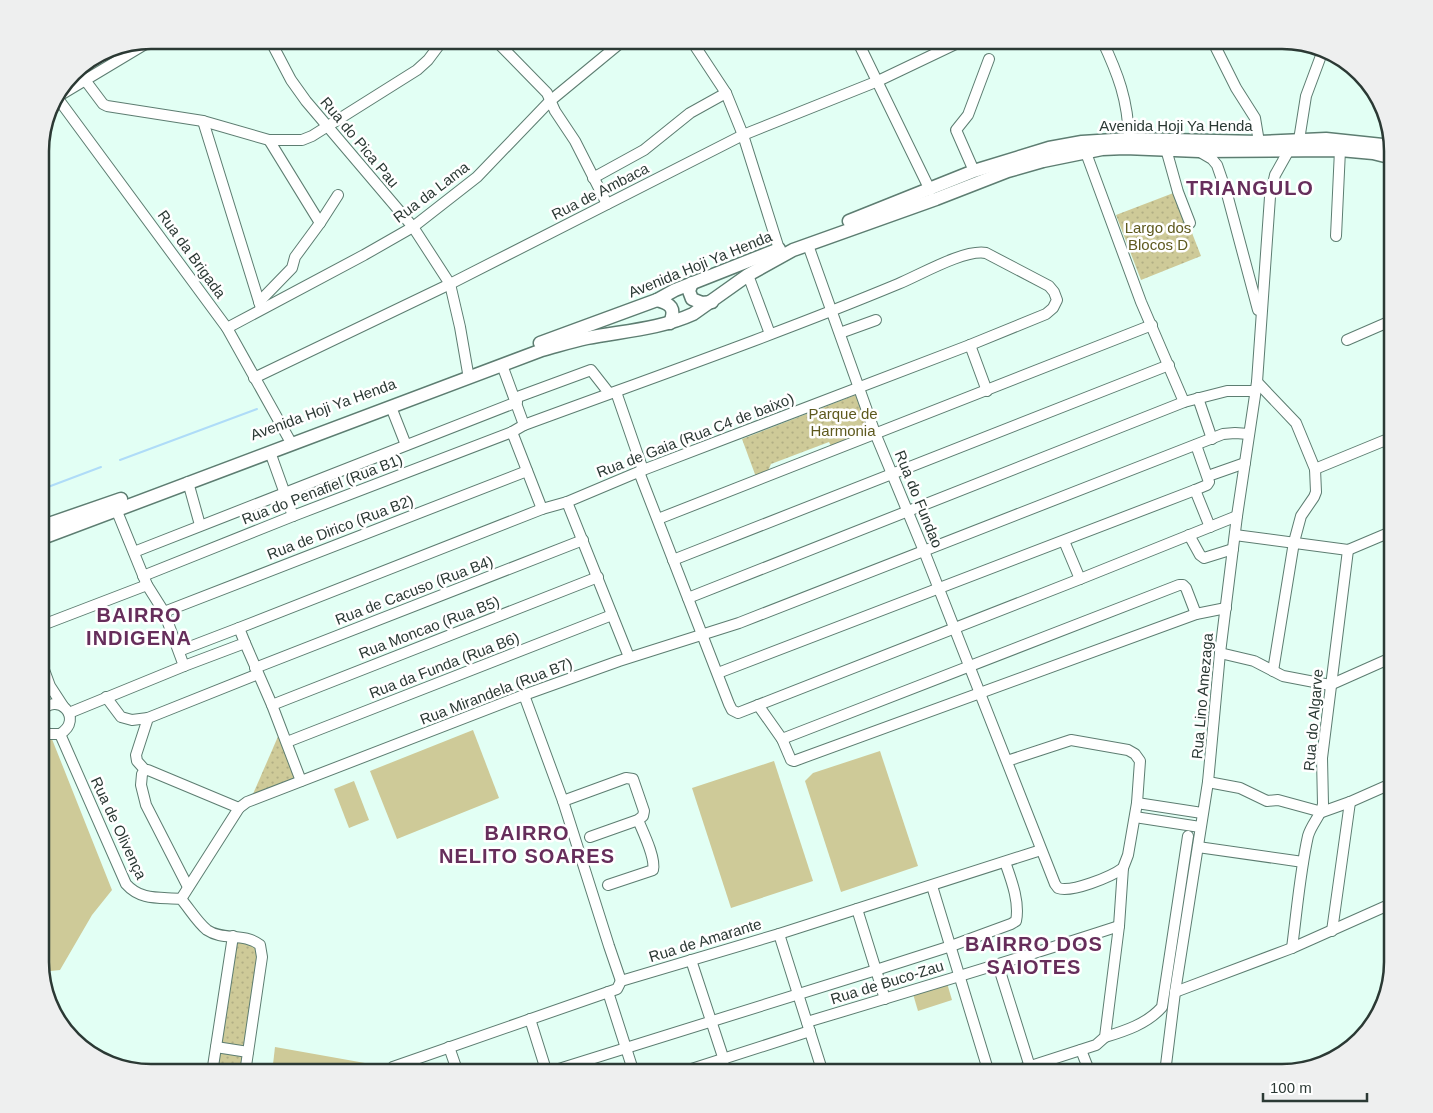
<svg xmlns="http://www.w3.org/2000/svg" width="1433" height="1113" viewBox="0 0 1433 1113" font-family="Helvetica,sans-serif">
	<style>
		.grass { fill: url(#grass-dots) }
		.pitch { fill: #ceca98 }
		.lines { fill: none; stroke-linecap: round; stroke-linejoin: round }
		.stream { stroke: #afdcf8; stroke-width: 2 }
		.minor-casing { stroke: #5d7d71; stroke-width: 12 }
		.major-casing { stroke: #5d7d71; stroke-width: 15 }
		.minor { stroke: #fff; stroke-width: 10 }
		.major { stroke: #fff; stroke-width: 12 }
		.labels { text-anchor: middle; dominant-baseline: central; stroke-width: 5; stroke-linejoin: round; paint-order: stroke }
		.street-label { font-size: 15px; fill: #2b3934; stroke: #fff }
		.park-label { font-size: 15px; fill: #5e591e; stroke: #fff }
		.district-label { font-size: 20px; font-weight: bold; letter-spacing: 1px; fill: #662e5b; stroke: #fff }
		.rim { fill: none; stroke: #2b3934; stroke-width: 2.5 }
	</style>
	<defs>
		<pattern id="grass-dots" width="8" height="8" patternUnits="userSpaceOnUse" patternTransform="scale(1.25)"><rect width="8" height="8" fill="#ceca98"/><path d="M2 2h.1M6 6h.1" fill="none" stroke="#b1ae84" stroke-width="1.8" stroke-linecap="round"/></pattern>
	</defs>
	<rect width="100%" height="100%" fill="#e2fff4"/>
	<g class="grass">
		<polygon points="1176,192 1201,256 1141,280 1116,215"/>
		<polygon points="858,394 872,433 832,448 829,442 771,464 767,473 756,477 742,439"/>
		<polygon points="280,732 296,779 253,794"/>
		<polygon points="236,941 252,944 258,950 246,1049 220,1045"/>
		<polygon points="219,1052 245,1056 243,1073 216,1073"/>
	</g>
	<g class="pitch">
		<polygon points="857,416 864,434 832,447 826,428"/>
		<polygon points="40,709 112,890 92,915 60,970 41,972"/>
		<polygon points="473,730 499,798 397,839 370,771"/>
		<polygon points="880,751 918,866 841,892 805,781 813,773"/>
		<polygon points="774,761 813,881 731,908 692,788"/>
		<polygon points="354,781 369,820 349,828 334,789"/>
		<polygon points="947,983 952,1000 918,1011 913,994"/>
		<polygon points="275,1047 365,1063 364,1073 272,1073"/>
	</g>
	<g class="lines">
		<g class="stream">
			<polyline points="120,460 257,409"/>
			<polyline points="40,490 101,467"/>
		</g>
		<g class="minor-casing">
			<g id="minor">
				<polyline points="270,40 291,80 306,101 413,227 450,284 460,327 468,373"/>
				<polyline points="500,40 499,42 500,45 547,93 555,111 575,141 607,204"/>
				<polyline points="691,40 726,93 743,135 779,249"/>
				<polyline points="857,40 930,190"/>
				<path d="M1102 40C1118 74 1128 100 1129 139"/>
				<polyline points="1212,40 1236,88 1255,118 1259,142"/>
				<polyline points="85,80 103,104 107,106 203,121 269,140 302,140 312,136 417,70 428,60 443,40"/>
				<polyline points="56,96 227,328 289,439"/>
				<polyline points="57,97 152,40"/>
				<polyline points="203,121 261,308"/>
				<polyline points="269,140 320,223"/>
				<polyline points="1299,140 1306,96 1322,53"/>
				<polyline points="1166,149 1178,192 1190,223"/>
				<polyline points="1200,152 1212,159 1217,165 1227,194 1258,310"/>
				<polyline points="1086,153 1141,302 1184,402"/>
				<polyline points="974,171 956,130 968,115 989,59"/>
				<polyline points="593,178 644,150 690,113 726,93"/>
				<polyline points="1336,236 1340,150"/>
				<path d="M808 245 875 433 924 551 1055 884 1058 888C1071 893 1111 877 1123 868L1128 855 1137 803 1140 761 1135 754 1128 750 1071 740 1007 761"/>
				<polyline points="748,275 770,334"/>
				<polyline points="259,302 292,268 295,257 320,223 338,195"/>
				<polyline points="227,328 364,255 413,227 477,177 550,101 624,40"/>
				<polyline points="840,333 876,320"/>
				<polyline points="1347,340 1393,320"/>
				<polyline points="970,345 987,391"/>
				<polyline points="502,365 524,425"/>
				<polyline points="254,378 450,284 743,135 878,81 964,40"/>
				<polyline points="1257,382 1296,423 1315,469 1316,492 1314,497 1301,516 1294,542 1273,671"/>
				<polyline points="616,392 643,470"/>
				<polyline points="515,398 591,370 609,393"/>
				<polyline points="1198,398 1212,439"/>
				<polyline points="391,407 406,445"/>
				<polyline points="512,432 542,509"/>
				<polyline points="270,452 293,516"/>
				<polyline points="1315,469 1393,437"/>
				<polyline points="639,472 729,704 732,710 738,713 1080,579 1237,516"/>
				<polyline points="1208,476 1245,463"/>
				<polyline points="188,482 200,525"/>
				<polyline points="1195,490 1210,527"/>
				<polyline points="567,502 629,657"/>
				<polyline points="116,509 147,585 164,612 184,666 245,643 239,628 179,651"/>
				<polyline points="658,519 1152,325"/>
				<polyline points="1189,535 1200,555 1204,558 1233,549"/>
				<polyline points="1235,535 1348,550 1393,531"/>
				<polyline points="1064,541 1080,579"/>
				<polyline points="134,552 517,402"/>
				<polyline points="673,560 1169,365"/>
				<path d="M143 576 293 516 512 432 524 425C649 379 775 335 898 284 920 275 964 249 986 253L1049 286 1054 292 1057 300 1053 308 1046 314 970 345 643 470 567 502 542 509 239 628"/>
				<polyline points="688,598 1184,402 1227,391 1255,391"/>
				<polyline points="164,612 527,471"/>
				<polyline points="40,626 147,585"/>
				<polyline points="245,643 272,705 301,781"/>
				<polyline points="1220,653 1254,661 1283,676 1330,685 1393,657"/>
				<polyline points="40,659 50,686 63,706"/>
				<polyline points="255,668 583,540"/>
				<polyline points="718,673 1195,490 1207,485 1209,482 1196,445"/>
				<polyline points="524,695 563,801 609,946 621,981"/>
				<polyline points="106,697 121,717 132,720 148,718"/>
				<polyline points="272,705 598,577"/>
				<polyline points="758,705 782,739 791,760 794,761 1196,614 1226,608"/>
				<polyline points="69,713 184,666"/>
				<path d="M40 726 48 734H60C85 719 57 689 40 713"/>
				<path d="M60 734 126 884C141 901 160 897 181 899 189 908 197 922 207 930 223 941 244 932 260 945L262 957 245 1073"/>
				<polyline points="782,739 1179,585 1183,585 1186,588 1196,614"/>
				<polyline points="287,742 612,615"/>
				<polyline points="145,770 137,761 136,755 148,718 258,674"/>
				<polyline points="145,770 142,774 141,785 146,805 188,887"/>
				<polyline points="145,770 148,770 239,808"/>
				<polyline points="1208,782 1240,788 1267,801 1278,800 1322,812 1350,802 1393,783"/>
				<polyline points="563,801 626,778 633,779 644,811 643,816 638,820 590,837"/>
				<polyline points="1137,803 1202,813"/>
				<polyline points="1135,817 1200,827"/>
				<polyline points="1198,847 1303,862"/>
				<path d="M608 885 653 870C656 858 643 832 638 820"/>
				<polyline points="932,886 989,1073"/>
				<polyline points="181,899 239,808 247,802 524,695 619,661 739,623 1223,434 1235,433 1249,434"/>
				<polyline points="857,909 885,999"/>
				<polyline points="1332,931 1350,802"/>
				<polyline points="779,934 823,1073"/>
				<path d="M1292 948C1297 910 1300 872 1308 836 1312 823 1321 816 1323 804L1322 758 1348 550"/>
				<polyline points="691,960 724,1060"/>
				<polyline points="998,965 1030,1067"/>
				<polyline points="608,992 634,1073"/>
				<polyline points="1175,992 1292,948 1393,903"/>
				<polyline points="530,1019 547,1073"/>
				<path d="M807 1022C911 991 1015 960 1119 926"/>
				<path d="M1105 1037C1125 1031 1147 1024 1162 1007L1188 836"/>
				<polyline points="216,1047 248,1052"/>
				<polyline points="449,1047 458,1073"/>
				<polyline points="1081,1050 1090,1073"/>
				<polyline points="212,1073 233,936"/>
				<polyline points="385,1073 393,1067 617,989 621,981 779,934 1041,850"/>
				<path d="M546 1073 876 970 951 946 1011 924 1016 921C1020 902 1011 879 1005 862"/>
				<polyline points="679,1073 810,1031"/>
				<polyline points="1009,1073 1096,1045 1105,1037 1119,926 1123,868"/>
				<polyline points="1165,1073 1175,992 1208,782 1220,653 1237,516 1257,382 1270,197 1275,175 1289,150"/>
			</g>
		</g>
		<g class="major-casing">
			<g id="major">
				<polyline points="849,221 974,171 1049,148 1082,142 1129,139 1259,142 1326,139 1392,146"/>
				<polyline points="692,283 689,291 692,299 702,303 712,302"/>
				<path d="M657 300C671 304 676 308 670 323"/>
				<polyline points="540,343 657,300 675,290 779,249"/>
				<polyline points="40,527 121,499"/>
				<path d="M40 539 542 350C557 346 572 341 587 338 623 331 660 329 693 314L748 275 793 250 936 199 1008 171 1043 161 1102 149 1125 148 1199 151 1340 150 1373 153 1393 158"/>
			</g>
		</g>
		<use href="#minor" class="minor"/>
		<use href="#major" class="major"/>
	</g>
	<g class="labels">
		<g class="street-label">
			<text x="1176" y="125">Avenida Hoji Ya Henda</text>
			<text transform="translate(360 142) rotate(50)">Rua do Pica Pau</text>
			<text transform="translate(600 191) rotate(-27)">Rua de Ambaca</text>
			<text transform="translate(431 192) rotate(-37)">Rua da Lama</text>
			<text transform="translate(192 254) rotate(54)">Rua da Brigada</text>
			<text transform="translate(700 264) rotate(-22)">Avenida Hoji Ya Henda</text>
			<text transform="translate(323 409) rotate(-20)">Avenida Hoji Ya Henda</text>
			<text transform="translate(695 435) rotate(-21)">Rua de Gaia (Rua C4 de baixo)</text>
			<text transform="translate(322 489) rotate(-21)">Rua do Penafiel (Rua B1)</text>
			<text transform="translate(919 499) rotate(68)">Rua do Fundao</text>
			<text transform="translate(340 527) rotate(-21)">Rua de Dirico (Rua B2)</text>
			<text transform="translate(414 590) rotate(-21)">Rua de Cacuso (Rua B4)</text>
			<text transform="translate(429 627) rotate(-21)">Rua Moncao (Rua B5)</text>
			<text transform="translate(444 665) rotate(-21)">Rua da Funda (Rua B6)</text>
			<text transform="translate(496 691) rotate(-21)">Rua Mirandela (Rua B7)</text>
			<text transform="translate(1202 696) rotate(-85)">Rua Lino Amezaga</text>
			<text transform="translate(1313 720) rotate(-85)">Rua do Algarve</text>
			<text transform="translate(119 828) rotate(65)">Rua de Olivença</text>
			<text transform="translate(705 940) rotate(-17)">Rua de Amarante</text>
			<text transform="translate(887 982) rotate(-17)">Rua de Buco-Zau</text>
		</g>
		<g class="park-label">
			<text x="1158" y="227">Largo dos<tspan x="1158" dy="17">Blocos D</tspan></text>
			<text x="843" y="413">Parque de<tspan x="843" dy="17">Harmonia</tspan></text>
		</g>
		<g class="district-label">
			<text x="1250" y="188">TRIANGULO</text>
			<text x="139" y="615">BAIRRO<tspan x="139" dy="23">INDIGENA</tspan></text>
			<text x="527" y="833">BAIRRO<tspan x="527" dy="23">NELITO SOARES</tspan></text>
			<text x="1034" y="944">BAIRRO DOS<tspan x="1034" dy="23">SAIOTES</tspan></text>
		</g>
	</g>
	<path d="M0 0H1433V1113H0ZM151 49H1282A102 102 0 0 1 1384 151V962A102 102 0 0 1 1282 1064H151A102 102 0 0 1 49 962V151A102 102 0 0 1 151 49Z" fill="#eeefef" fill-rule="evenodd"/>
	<path class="rim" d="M151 49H1282A102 102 0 0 1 1384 151V962A102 102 0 0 1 1282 1064H151A102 102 0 0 1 49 962V151A102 102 0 0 1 151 49Z"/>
	<path d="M1263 1093v8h104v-8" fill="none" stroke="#2b3934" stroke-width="2.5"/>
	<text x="1270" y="1093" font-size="15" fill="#2b3934" stroke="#ffffff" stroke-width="4" paint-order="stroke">100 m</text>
</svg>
